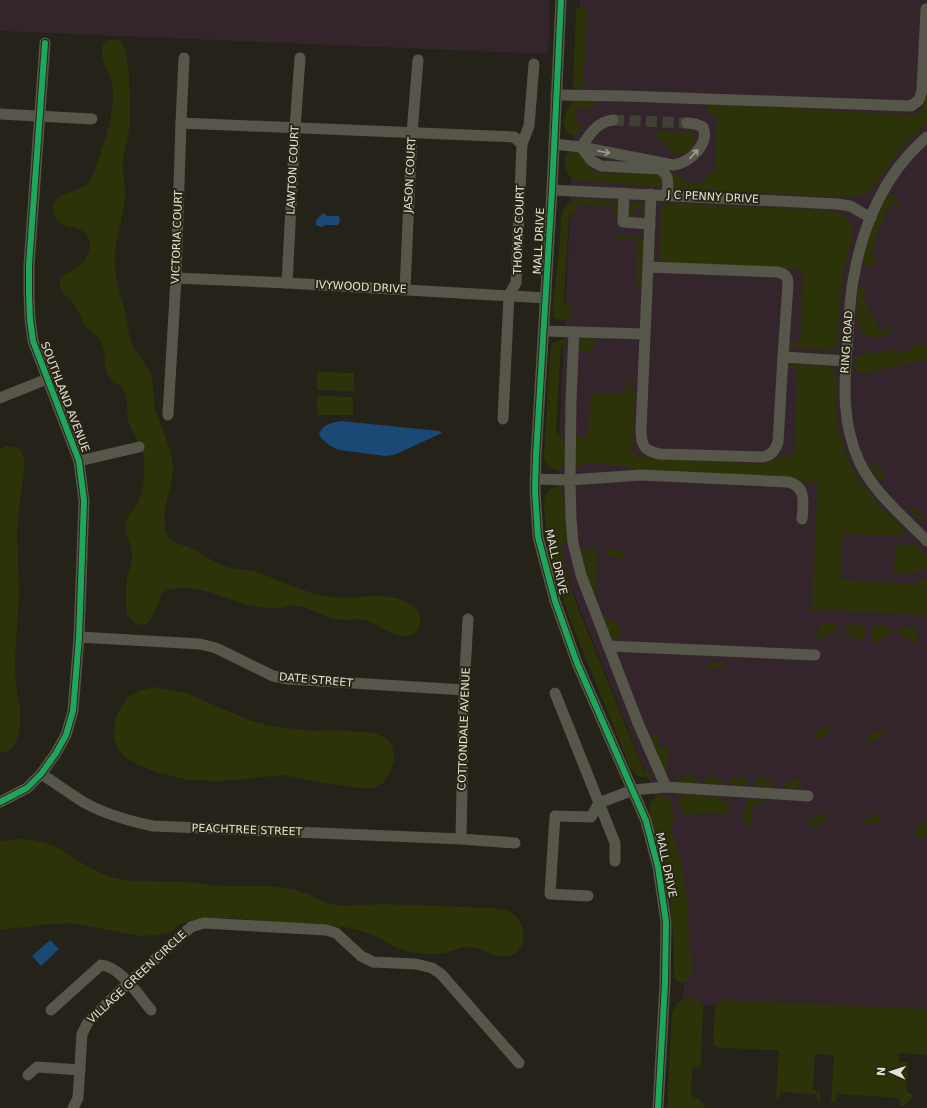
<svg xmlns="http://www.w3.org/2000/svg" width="927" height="1108" viewBox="0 0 927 1108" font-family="'DejaVu Sans',sans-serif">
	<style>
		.commercial { fill: #34252c }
		.green { fill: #2d3308 }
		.water { fill: #1a4975 }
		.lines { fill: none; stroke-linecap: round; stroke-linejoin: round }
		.minor-tunnel { stroke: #413f36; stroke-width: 11; stroke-dasharray: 11 5.5; stroke-linecap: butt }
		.minor { stroke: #57564b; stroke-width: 11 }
		.cycleway-casing { stroke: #292514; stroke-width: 8 }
		.cycleway { stroke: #20a55d; stroke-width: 6 }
		.oneway { stroke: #9e9c91 }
		.labels { text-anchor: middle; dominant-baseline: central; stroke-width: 4; stroke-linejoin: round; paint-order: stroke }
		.street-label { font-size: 11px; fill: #e4e2d7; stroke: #292514 }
	</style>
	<rect width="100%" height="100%" fill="#242219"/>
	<g class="commercial">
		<polygon points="0,0 550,0 548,54 0,31"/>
		<polygon points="580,0 927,0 927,1015 682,1004 687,960 667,826 559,556 556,505"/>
	</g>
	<g class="green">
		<polygon points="579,7 585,8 587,11 583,86 580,89 575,89 573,86 576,10"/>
		<path d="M114 39C116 40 119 40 121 42 131 50 130 109 130 123 129 136 125 148 123 160 122 175 127 190 124 205 121 223 116 240 115 257 114 281 122 295 126 316 128 326 129 336 133 346 137 355 145 361 149 371 155 382 152 395 155 408 160 427 171 446 173 465 174 481 167 495 165 510 164 519 164 532 170 539 175 544 184 545 191 548 202 553 211 561 224 566 236 570 248 569 260 573 284 582 307 594 332 597 354 600 378 592 399 599 411 602 424 612 420 625 418 632 416 634 410 635 393 640 383 626 368 621 356 617 343 622 331 618 319 615 308 606 296 606 288 605 288 607 281 608 273 609 266 608 258 607 233 603 204 586 178 588 174 588 167 590 164 592 155 599 154 639 131 620 129 618 127 616 127 614 125 609 126 583 127 577 129 569 132 562 132 555 132 544 125 536 125 526 126 517 132 513 136 506 144 492 146 471 143 455 140 442 131 432 128 420 126 410 129 400 124 391 120 384 112 382 108 375 102 364 108 350 99 339 96 334 92 333 88 329 81 321 79 311 73 303 65 292 58 294 60 278 66 273 74 271 81 265 90 256 96 237 80 230 74 227 66 228 60 223 56 220 52 212 53 207 54 189 86 197 94 172 103 146 114 119 113 91 112 74 97 59 104 42L108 40Z"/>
		<path d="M927 62V123C916 134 904 144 894 157 887 166 877 187 868 193 862 197 854 197 847 197L671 188 672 176 673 174H680L682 181 703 183 705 181 706 173 714 172 715 170 717 119 716 116C711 114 704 111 710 104L914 115 918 114 924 107Z"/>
		<path d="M577 99 595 100 596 103 592 108 577 107 576 121 580 123 581 127 579 133 572 135C558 131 565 104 577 99Z"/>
		<path d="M687 128 692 131C699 146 688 158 672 153L655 134V131L686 133Z"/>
		<path d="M572 150C582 153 586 166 595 172 617 178 640 170 662 173L663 185 658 187 575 180C565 175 560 156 572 150Z"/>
		<path d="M890 195 896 197 900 204 898 206 891 203 877 234 871 257 877 259V261L874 265 868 266 864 263C860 251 880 202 890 195Z"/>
		<path d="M579 199 615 202C618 205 618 212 616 215H614V206L580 205 578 206 576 212 569 215 564 303 570 305 572 310 570 319 560 320 554 318 552 311 558 263 561 219C563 208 567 201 579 199Z"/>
		<polygon points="634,202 644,204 645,209 644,217 641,217 641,208 633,208 633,216 631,217 630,216 630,206"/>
		<path d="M668 203 833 211C843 213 851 219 852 229 854 242 846 256 844 269 840 293 839 317 838 341L836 347 828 350 790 347 791 343H797L800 341 803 275 801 269 665 263 660 260 659 255 661 211 663 205Z"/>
		<path d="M617 235 640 237 643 239 642 279C641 283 640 285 636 286L638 240 613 239 614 237Z"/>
		<path d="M862 288 866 290 865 293 862 297 881 332 889 327 891 330 888 335C853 345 856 316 857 292L859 289Z"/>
		<polygon points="583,337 594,338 595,347 592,347 591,353 584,352 580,350 581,340"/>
		<path d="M566 339 567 341V343L561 344 556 429 558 434C569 442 566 450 566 463 558 475 548 470 544 458L550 351 553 343 561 340Z"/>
		<polygon points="927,343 927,360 864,373 857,371 854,366 855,359 860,355 896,349 897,353 909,351 912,346"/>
		<path d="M791 364 828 366 833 369C839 377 835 397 836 408 837 420 839 432 843 444 849 466 862 487 878 504 887 513 898 522 905 532L904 535 900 536 842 534 840 580 912 584 917 583 927 578V615L808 609V607H812L818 483 645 474 625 466 582 463 578 468H575L576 436 585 437 586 431H588L591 393 625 394 628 375 629 376V388L634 389 635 392 632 452 633 456 758 464C770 463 780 455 793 455L794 452 798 370 788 367V365Z"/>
		<polygon points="317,372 354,373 354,391 317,390"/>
		<polygon points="317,396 353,397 353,415 317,415"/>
		<polygon points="6,446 15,447 21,450 25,463 17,529 19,593 15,662 16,685 20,708 20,722 19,734 14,745 7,752 0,753 0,449"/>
		<polygon points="876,462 877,464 877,470 884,470 883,478 882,480 876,475 871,466 871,464"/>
		<path d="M555 487 561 488 563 494 568 539 565 543 561 545 569 583 580 613 645 773 651 771 653 772 652 775 648 778 638 776 630 768C617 734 603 700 589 666 566 611 548 566 544 505 544 497 547 489 555 487Z"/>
		<polygon points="918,507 918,515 925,514 921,523 910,511 911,509"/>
		<path d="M915 544 927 555V566C917 576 906 574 894 573L895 545Z"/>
		<path d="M583 549 597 551 596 590 594 592C587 582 584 564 581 551Z"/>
		<polygon points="608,549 621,551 624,553 624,558 622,559 616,556 614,558 607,554 605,551"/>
		<path d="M605 616C614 622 625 626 619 638L615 639 611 637 603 619Z"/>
		<path d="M824 623 834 624 838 626V630L819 640 818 639C818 632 817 625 824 623Z"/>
		<polygon points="850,624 860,625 864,626 865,629 863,642 861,642 846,632 846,627"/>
		<polygon points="875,626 887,626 891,629 891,633 875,643 872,643 872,629"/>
		<polygon points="904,627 917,629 918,632 917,645 900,635 900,630"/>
		<polygon points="711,663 724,663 728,665 720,670 717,667 710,670 708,669 709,665"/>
		<polygon points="155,687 186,693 251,721 272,726 312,731 332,730 375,733 387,739 393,747 394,761 390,773 383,783 373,788 360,788 324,783 283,775 236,780 216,781 190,780 156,772 139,765 126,758 118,748 114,739 115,720 120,708 129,696 142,690"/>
		<polygon points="829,725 831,726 830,733 813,741 813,733"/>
		<polygon points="883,729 885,729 884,736 867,744 867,736"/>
		<polygon points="658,733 659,749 666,746 669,748 667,774 665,772 651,738"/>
		<polygon points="687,772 696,777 695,782 692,783 677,781 679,776 685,779"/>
		<polygon points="713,774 714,776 714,780 722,778 721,783 718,785 704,782 704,778"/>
		<polygon points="740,775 748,781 746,785 733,785 729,783 730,778 737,781 738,776"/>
		<polygon points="764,776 766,777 766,783 774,780 774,786 771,787 756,785 756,780"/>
		<path d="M792 778 799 780 802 782 801 787C796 790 787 789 783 785V781L791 783Z"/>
		<path d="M683 795 721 798 728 804 729 812 727 814 701 813 686 815C681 811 678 802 679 797Z"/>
		<path d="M657 796C671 793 672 809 676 819L670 822 681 864 687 899 690 951H692V970L689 980 682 983 677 981 675 979 674 971V947L670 899 662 854 649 814 650 803Z"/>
		<path d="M749 799H757L762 802 760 805 752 806 751 825 748 827 746 826C742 819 743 805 749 799Z"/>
		<path d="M824 812 826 814V820L825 823C819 826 811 829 807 823L808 821Z"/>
		<path d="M877 813H880C881 817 881 821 878 823L865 824 863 822 864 820Z"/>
		<polygon points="927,820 927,838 917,837 916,834 917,826"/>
		<path d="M16 839 34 840 53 845 90 868 108 876 127 881 187 882 210 885 228 886H270L292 889 309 894 326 903 343 906 382 904 493 908C501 909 510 910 515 916 528 928 527 954 507 956 492 958 483 947 469 947 460 947 451 952 443 953 430 955 415 954 403 950 393 947 386 941 376 936 366 932 355 929 345 927L229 918H210L180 924 171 932 156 935 140 936 73 923 50 924 0 930V842Z"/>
		<path d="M690 998 698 1000 703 1006 701 1064 699 1068H692L691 1096 699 1099 705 1108H667L672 1013C675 1004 680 999 690 998Z"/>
		<polygon points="722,1000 927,1009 927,1055 899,1053 899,1062 908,1062 907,1092 912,1094 912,1098 904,1106 900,1105 899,1098 838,1094 836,1102 832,1103 831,1101 834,1055 815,1054 813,1090 820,1092 820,1102 817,1101 817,1094 780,1092 779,1099 776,1099 779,1050 719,1048 713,1045 715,1007 718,1002"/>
	</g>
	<g class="water">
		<polygon points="323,213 328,216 339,216 340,220 338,225 326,225 321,227 316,225 316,220"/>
		<path d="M341 421 439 431 442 433 394 455 385 456 339 450 329 445 322 439 319 434C323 424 331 423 341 421Z"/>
		<polygon points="50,940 59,949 41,966 32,956"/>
	</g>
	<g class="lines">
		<polyline class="minor-tunnel" points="613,120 687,123"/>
		<g class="minor">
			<polyline points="561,0 552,190 536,456 535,491 538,537 555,601 577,663 646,821 658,867 666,922 665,983 658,1108"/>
			<polyline points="556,95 624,96 911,106 919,100 922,90 926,9"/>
			<polyline points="0,114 92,119"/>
			<path d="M613 120C597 122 590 134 581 147L673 165C689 163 710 145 703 127L695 124 687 123"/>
			<polyline points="181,123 514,137 522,144"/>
			<path d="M927 137C886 172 863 223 854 276 849 299 849 324 847 348 844 388 842 423 859 461 873 492 904 517 927 541"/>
			<path d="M554 144 581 147 592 161 601 166 659 169C670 174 668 184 667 195"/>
			<polyline points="552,190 837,204 850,206 871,218"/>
			<polyline points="624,193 623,222 650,224"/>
			<path d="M651 194 641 430C641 445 644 451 660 454L763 457C772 455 775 450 778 442L783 357 846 361"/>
			<path d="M648 267 777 272C784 273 788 276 788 284L783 357"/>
			<polyline points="176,278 287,283 546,298"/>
			<polyline points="287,283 295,128 300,58"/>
			<polyline points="405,289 412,133 418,60"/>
			<polyline points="544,331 645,334"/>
			<polyline points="0,398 47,379"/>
			<polyline points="168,415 176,278 181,123 184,58"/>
			<polyline points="503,419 509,295 516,283 522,144 529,126 534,64"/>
			<polyline points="79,461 139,447"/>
			<polyline points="535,479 570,480 571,401 574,332"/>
			<polyline points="79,637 200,644 216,648 273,676 288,679 464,690"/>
			<polyline points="608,646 815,655"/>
			<path d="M555 693 599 803 633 790 666 787 638 723 581 575 573 543 571 518 570 480 641 475 788 482C807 486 803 504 802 519"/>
			<path d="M41 774C56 783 70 794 85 803 107 815 129 821 153 826L461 839 515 843"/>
			<polyline points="666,787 808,796"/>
			<polyline points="0,802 27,788 41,774 56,753 66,735 73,711 79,637 84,501 79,461 33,341 30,319 29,294 29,265 45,43"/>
			<polyline points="599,803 615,843 615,861"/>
			<polyline points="461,839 464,690 468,619"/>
			<polyline points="588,896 550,894 555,816 591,817 599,803"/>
			<path d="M51 1010 101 965C120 966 140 997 151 1010"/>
			<polyline points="28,1075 37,1067 80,1070"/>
			<polyline points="73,1108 78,1098 82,1034 88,1022 122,989 191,927 204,923 326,930 336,933 361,956 373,962 416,964 432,968 441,974 519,1063"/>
		</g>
		<g class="cycleway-casing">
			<g id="cycleway">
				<polyline points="561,0 552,190 536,456 535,491 538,537 555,601 577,663 646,821 658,867 666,922 665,983 658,1108"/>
				<polyline points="0,802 27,788 41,774 56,753 66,735 73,711 79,637 84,501 79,461 33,341 30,319 29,294 29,265 45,43"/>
			</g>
		</g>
		<use href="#cycleway" class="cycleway"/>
	</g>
	<defs><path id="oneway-shaft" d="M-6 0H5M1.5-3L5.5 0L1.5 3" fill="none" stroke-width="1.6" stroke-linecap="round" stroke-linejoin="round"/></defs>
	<g class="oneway">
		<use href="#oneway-shaft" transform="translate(604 152) rotate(11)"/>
		<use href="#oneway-shaft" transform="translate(694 154) rotate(-47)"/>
	</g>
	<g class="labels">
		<g class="street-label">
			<text transform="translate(293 170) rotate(-87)">LAWTON COURT</text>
			<text transform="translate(410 175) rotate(-87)">JASON COURT</text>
			<text transform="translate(713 197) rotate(3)">J C PENNY DRIVE</text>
			<text transform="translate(519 230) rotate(-88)">THOMAS COURT</text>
			<text transform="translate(177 237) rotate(-88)">VICTORIA COURT</text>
			<text transform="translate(539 241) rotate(-87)">MALL DRIVE</text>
			<text transform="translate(361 287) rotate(3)">IVYWOOD DRIVE</text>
			<text transform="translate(847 342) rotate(-86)">RING ROAD</text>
			<text transform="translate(65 397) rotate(69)">SOUTHLAND AVENUE</text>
			<text transform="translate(556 562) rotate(77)">MALL DRIVE</text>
			<text transform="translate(316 680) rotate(5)">DATE STREET</text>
			<text transform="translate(464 729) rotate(-88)">COTTONDALE AVENUE</text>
			<text transform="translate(247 830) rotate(2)">PEACHTREE STREET</text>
			<text transform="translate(666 865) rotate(78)">MALL DRIVE</text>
			<text transform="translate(137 977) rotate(-43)">VILLAGE GREEN CIRCLE</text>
		</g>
	</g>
	<g transform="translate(891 1072) rotate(273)" stroke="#292514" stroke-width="3" paint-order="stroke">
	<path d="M0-3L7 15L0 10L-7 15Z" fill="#e4e2d7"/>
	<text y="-6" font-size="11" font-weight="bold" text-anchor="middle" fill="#e4e2d7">N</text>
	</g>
</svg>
